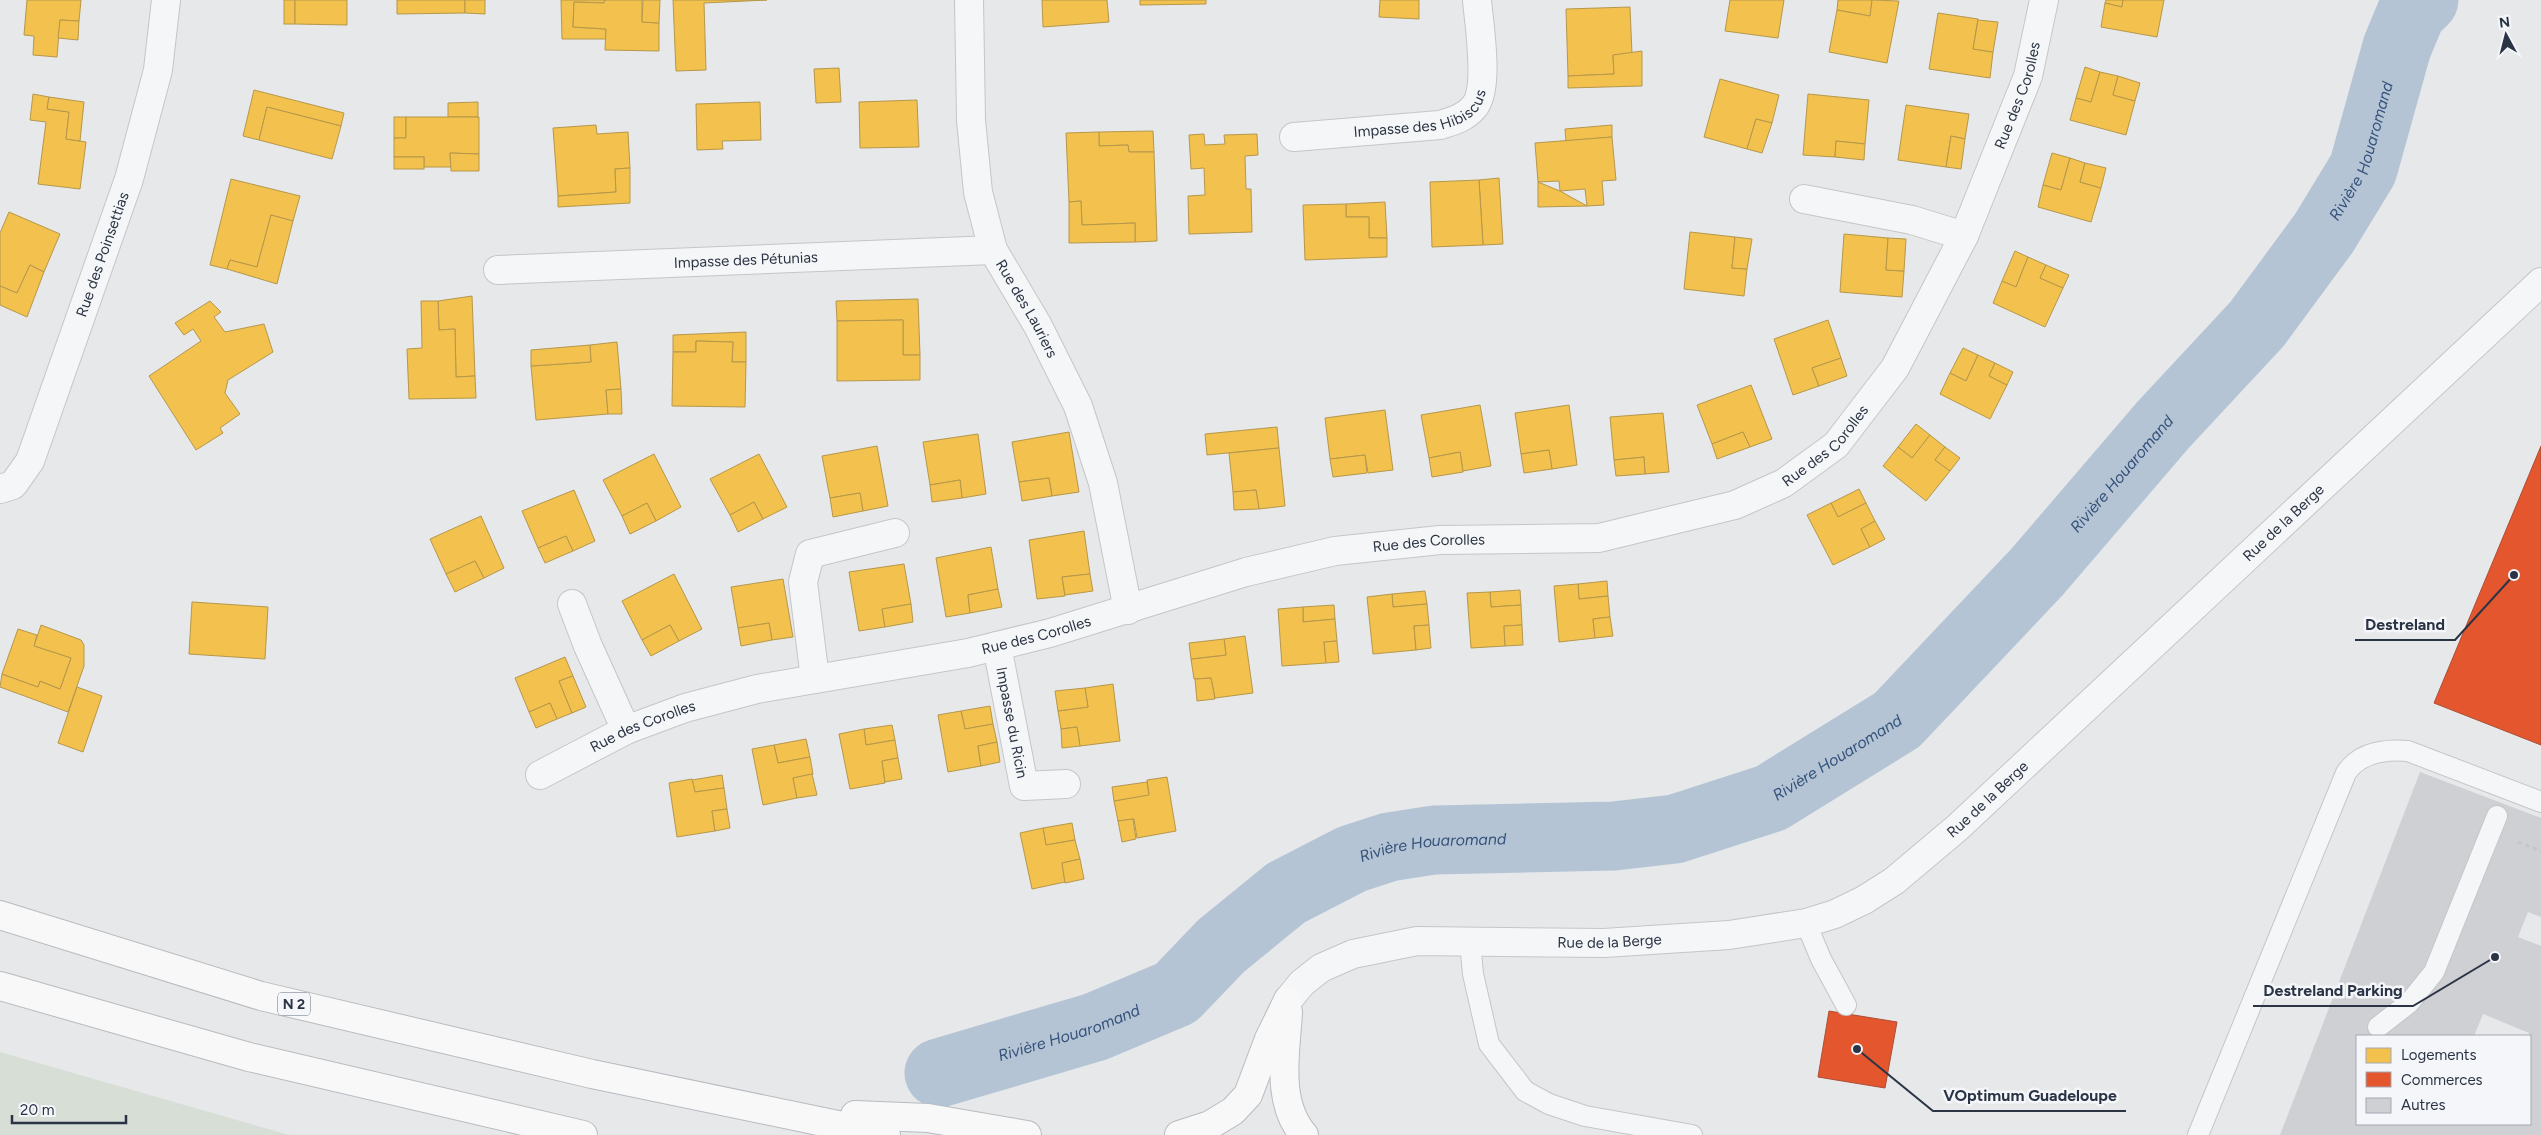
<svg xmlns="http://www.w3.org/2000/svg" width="2541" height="1135" viewBox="0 0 2541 1135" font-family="Figtree,sans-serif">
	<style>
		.green { fill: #d6ded6 }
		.homes { fill: #f2c14e; stroke: #b6974b }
		.shops { fill: #e4572e; stroke: #ac4c35 }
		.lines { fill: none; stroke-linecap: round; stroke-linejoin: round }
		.river { stroke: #b4c4d5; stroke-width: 69 }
		.building { fill: #ced0d3; fill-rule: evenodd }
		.service-casing { stroke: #c4c6c8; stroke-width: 22 }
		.minor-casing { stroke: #c4c6c8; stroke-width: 30 }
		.trunk-casing { stroke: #b8bbbf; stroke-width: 30 }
		.path { stroke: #c5c6ca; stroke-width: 3; stroke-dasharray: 4 4; stroke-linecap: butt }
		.service { stroke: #f5f6f7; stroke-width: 20 }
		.minor { stroke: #f5f6f7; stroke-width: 28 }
		.trunk { stroke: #f8f8f8; stroke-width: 28 }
		.labels { text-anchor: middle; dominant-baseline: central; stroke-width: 5; stroke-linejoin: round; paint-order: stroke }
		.shield { fill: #f4f6f9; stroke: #676e7b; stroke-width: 1 }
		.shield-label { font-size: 14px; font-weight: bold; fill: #2b3445 }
		.street-label { font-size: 15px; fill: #2b3445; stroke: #f4f6f9 }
		.water-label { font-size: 16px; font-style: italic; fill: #34527a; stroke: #f4f6f9 }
		.leader { fill: none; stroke: #2b3445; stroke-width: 2 }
		.callout-dot { fill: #2b3445; stroke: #f4f6f9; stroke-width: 2 }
		.callout-label { font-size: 16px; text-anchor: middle; font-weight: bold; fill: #2b3445; stroke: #f4f6f9; stroke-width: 5; stroke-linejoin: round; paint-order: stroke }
	</style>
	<rect width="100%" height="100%" fill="#e6e8ea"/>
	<polygon class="green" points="0,1052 289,1135 0,1135"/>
	<g class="homes">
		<polygon points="27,0 81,0 79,21 60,20 57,57 33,55 34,36 24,35"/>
		<rect x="284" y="0" width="11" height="24"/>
		<polygon points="295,0 347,0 347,25 295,24"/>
		<polygon points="397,0 465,0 465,13 397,14"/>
		<polygon points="465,0 485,0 485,14 465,13"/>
		<polygon points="561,0 605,0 604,3 574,2 573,27 606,29 606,39 562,39"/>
		<polygon points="605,0 642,0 642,22 659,23 659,51 605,50 606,29 573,27 574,2 604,3"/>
		<polygon points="643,0 660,0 659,23 642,22"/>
		<polygon points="673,0 767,0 704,3 706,70 676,71"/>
		<polygon points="1042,0 1107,0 1109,22 1043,27"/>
		<polygon points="1140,0 1206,0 1206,4 1140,5"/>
		<polygon points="1380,0 1419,0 1419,19 1379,17"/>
		<polygon points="1730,0 1784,0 1778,38 1725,31"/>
		<polygon points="1838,0 1872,0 1870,16 1837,10"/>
		<polygon points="1872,0 1899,1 1887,63 1829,52 1837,10 1870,16"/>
		<polygon points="2106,0 2123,0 2122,7 2105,3"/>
		<polygon points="2123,0 2164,0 2157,37 2101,27 2105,3 2122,7"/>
		<polygon points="1630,7 1632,54 1613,55 1614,74 1568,76 1566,9"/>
		<polygon points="1938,13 1978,19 1973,49 1993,52 1990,78 1929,69"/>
		<polygon points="60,20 79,21 78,40 58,38"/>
		<polygon points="1978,20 1998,22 1993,52 1973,49"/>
		<polygon points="1642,51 1642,86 1568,88 1568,76 1614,74 1613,55"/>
		<polygon points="2085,67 2100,72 2091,102 2076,98"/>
		<polygon points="839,68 841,102 816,103 814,69"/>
		<polygon points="2100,72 2118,76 2113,95 2135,101 2126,135 2070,120 2076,98 2091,102"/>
		<polygon points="2118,76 2140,83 2135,101 2113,95"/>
		<polygon points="1720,79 1779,95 1772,123 1756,119 1747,149 1704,137"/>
		<polygon points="254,90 344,113 341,126 267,107 259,140 243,136"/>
		<polygon points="33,94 49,97 47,109 69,112 66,139 86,142 80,189 38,184 46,122 30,120"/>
		<polygon points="1808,94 1869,100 1865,144 1836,141 1835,157 1803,155"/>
		<polygon points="49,97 84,102 80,141 66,139 69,112 47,109"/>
		<polygon points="917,100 919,147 860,148 859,102"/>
		<polygon points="478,102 478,117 448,117 448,103"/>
		<polygon points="760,102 761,140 722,141 723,149 697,150 696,104"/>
		<polygon points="1906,105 1969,114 1965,139 1951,136 1946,167 1898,160"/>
		<polygon points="267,107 341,126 332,159 259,140"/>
		<rect x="394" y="117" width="12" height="21"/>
		<polygon points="406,117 479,117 479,154 450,153 451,167 424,167 424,157 394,157 394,138 406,138"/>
		<polygon points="1756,119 1772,123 1762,153 1747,149"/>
		<polygon points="596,125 597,134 628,132 630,168 615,169 616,192 558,196 553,128"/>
		<polygon points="1612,125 1612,137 1566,141 1565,129"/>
		<polygon points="1153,131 1154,152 1129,152 1128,145 1099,146 1099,132"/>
		<polygon points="1099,132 1099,146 1128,145 1129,152 1154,152 1157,241 1135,242 1135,223 1082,225 1081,201 1069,202 1066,133"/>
		<polygon points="1204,134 1205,145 1225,144 1224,135 1257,134 1258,155 1245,156 1246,189 1251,189 1252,232 1189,234 1188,196 1205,195 1204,168 1191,169 1189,135"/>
		<polygon points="1951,136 1965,139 1961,169 1946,167"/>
		<polygon points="1612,137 1616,180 1602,181 1604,205 1587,206 1585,189 1560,191 1559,181 1538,182 1535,143"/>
		<polygon points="1836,141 1865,144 1864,160 1835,157"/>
		<polygon points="450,153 479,154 479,171 451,171"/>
		<polygon points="2052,153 2070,158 2061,190 2043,185"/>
		<rect x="394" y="157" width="30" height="12"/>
		<polygon points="2070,158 2085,163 2080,182 2101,188 2091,222 2038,207 2043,185 2061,190"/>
		<polygon points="2085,163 2106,168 2101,188 2080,182"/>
		<polygon points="630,168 630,203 558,207 558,196 616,192 615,169"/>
		<polygon points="1499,178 1503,244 1483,245 1479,180"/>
		<polygon points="231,179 300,196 293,221 271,215 257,267 230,260 227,269 210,265"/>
		<polygon points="1479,180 1483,245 1432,247 1430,182"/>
		<polygon points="1538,182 1560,191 1587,206 1538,207"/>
		<polygon points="1081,201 1082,225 1135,223 1135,242 1069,243 1069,202"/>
		<polygon points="1385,202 1387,238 1369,238 1369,217 1346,217 1346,204"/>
		<polygon points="1346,204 1346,217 1369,217 1369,238 1387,238 1387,257 1305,260 1303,205"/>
		<polygon points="9,212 60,234 44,272 30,265 17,293 0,286 0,233"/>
		<polygon points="271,215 293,221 277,284 227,269 230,260 257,267"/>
		<polygon points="1690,232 1735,237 1732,268 1747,269 1744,296 1684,289"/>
		<polygon points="1844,234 1888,238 1886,270 1904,271 1902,297 1840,292"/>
		<polygon points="1735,237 1752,239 1747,269 1732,268"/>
		<polygon points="1888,238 1906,239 1904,271 1886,270"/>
		<polygon points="2015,251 2028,257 2016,287 2002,281"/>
		<polygon points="2028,257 2046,265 2040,278 2063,288 2045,327 1993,303 2002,281 2016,287"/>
		<polygon points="30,265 44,272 27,317 0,305 0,286 17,293"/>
		<polygon points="2046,265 2069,275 2063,288 2040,278"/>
		<polygon points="472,296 475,376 456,377 455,329 439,330 438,301"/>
		<polygon points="918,299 920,355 903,355 903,320 837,321 836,301"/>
		<polygon points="210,301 221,312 214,317 225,332 264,324 273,352 228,380 225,393 240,414 220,428 223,433 196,450 149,376 201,341 193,329 184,335 175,323"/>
		<polygon points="421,301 438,301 439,330 455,329 456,377 475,376 476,398 409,399 407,349 422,348"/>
		<polygon points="903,320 903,355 920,355 920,380 837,381 837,321"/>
		<polygon points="1828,320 1841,358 1812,368 1819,386 1793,395 1774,339"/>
		<polygon points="746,332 746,362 732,362 733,342 696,341 696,352 673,352 673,335"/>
		<polygon points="696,341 733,342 732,362 746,362 745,407 672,406 673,352 696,352"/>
		<polygon points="617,342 621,389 606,390 608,414 536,420 531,366 591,362 590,345"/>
		<polygon points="590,345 591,362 531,366 531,350"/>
		<polygon points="1963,348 1978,355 1966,381 1950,373"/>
		<polygon points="1978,355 1995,363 1989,376 2007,385 1990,419 1940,394 1950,373 1966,381"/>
		<polygon points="1841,358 1847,376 1819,386 1812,368"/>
		<polygon points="1995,363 2013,372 2007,385 1989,376"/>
		<polygon points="1751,385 1772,439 1750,447 1743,432 1712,444 1697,405"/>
		<polygon points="621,389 622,414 608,414 606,390"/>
		<polygon points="1480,405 1491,466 1463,471 1460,452 1429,458 1421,415"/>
		<polygon points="1569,405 1577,465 1552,469 1549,450 1521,454 1515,413"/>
		<polygon points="1385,410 1393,470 1368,473 1365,455 1330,459 1325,418"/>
		<polygon points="1663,413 1669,472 1645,474 1644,457 1614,460 1610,417"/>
		<polygon points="1916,424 1930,435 1912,458 1898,447"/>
		<polygon points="1277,427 1279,448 1207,455 1205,434"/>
		<polygon points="1069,432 1079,492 1052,496 1049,478 1019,482 1012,442"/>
		<polygon points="1743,432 1750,447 1717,459 1712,444"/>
		<polygon points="978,434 986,494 962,498 960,480 930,485 923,442"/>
		<polygon points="1930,435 1945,447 1935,460 1950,471 1926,501 1883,466 1898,447 1912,458"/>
		<polygon points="877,446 888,506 863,511 860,493 830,498 822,456"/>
		<polygon points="1945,447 1960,458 1950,471 1935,460"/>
		<polygon points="1279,448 1285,506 1259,509 1256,490 1233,492 1229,453"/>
		<polygon points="1549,450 1552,469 1524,473 1521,454"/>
		<polygon points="1460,452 1463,472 1432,477 1429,458"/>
		<polygon points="654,454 681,507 656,521 647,503 622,516 603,480"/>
		<polygon points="759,454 787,507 763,519 754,502 730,515 710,479"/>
		<polygon points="1365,455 1367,473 1333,477 1330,459"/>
		<polygon points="1644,457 1645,474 1616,476 1614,460"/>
		<polygon points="1049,478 1052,496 1022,501 1019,482"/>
		<polygon points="960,480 962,498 932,502 930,485"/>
		<polygon points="1859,489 1866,503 1838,517 1831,503"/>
		<polygon points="574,490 595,541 573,551 566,536 538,548 522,511"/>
		<polygon points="1256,490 1259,509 1234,510 1233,492"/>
		<polygon points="860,493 863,511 833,517 830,498"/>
		<polygon points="754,502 763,519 738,532 730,515"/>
		<polygon points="647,503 656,521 630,534 622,516"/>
		<polygon points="1831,503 1838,517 1866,503 1875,521 1861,529 1870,547 1833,565 1807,515"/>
		<polygon points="481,516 504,568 484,578 475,561 446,574 430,539"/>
		<polygon points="1875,521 1885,539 1870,547 1861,529"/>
		<polygon points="1084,531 1090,574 1062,577 1065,596 1037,599 1029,540"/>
		<polygon points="566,536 573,551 545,563 538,548"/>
		<polygon points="991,547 998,589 968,595 970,613 946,617 936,558"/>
		<polygon points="475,561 484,578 455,592 446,574"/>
		<polygon points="904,564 911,604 882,609 885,627 859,631 849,572"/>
		<polygon points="674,574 702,629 679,641 670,625 642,640 622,601"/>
		<polygon points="1090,574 1093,591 1065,595 1062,577"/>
		<polygon points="783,579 793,637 772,640 769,623 738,628 731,587"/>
		<polygon points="1607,581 1608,596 1579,599 1578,584"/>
		<polygon points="1578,584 1579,599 1608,596 1610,617 1593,619 1595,638 1559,642 1554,586"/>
		<polygon points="998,589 1002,607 970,613 968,595"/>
		<polygon points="1520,590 1521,605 1491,607 1490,592"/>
		<polygon points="1425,591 1427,604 1393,607 1392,594"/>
		<polygon points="1490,592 1491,607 1521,605 1522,625 1504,626 1505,646 1471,648 1467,593"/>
		<polygon points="1392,594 1393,607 1427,604 1429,625 1414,626 1416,650 1373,654 1367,597"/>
		<polygon points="192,602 268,607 265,659 189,654"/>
		<polygon points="911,604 913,622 885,627 882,609"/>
		<polygon points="1334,605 1335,619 1303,622 1303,607"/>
		<polygon points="1303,607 1303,622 1335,619 1337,641 1324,642 1326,663 1282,666 1278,609"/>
		<polygon points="1610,617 1613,636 1595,638 1593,619"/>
		<polygon points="769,623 772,640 741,646 738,628"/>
		<polygon points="41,625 81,640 84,645 84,666 68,712 0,687 2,674 38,687 40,681 60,689 71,658 34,646"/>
		<polygon points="670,625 679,641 651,656 642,640"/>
		<polygon points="1429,625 1431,648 1416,650 1414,626"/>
		<polygon points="1522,625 1523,645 1505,646 1504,626"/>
		<polygon points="18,629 37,635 34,646 71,658 60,689 40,681 38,687 2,674"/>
		<polygon points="1245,636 1253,693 1215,698 1211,678 1194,679 1191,659 1226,655 1224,639"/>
		<polygon points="1224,639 1226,655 1191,659 1189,643"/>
		<polygon points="1337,641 1339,662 1326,663 1324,642"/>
		<polygon points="565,657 573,676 559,681 572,713 557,719 550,703 529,712 515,678"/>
		<polygon points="573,676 586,707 572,713 559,681"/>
		<polygon points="1211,678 1215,699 1197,701 1195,679"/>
		<polygon points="1113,684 1120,741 1080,746 1077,727 1061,729 1058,711 1088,707 1085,688"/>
		<polygon points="77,687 102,696 83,752 58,743"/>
		<polygon points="1085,688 1088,707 1058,711 1055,691"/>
		<polygon points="550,703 557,719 536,728 529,712"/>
		<polygon points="990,706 993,724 965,729 961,711"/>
		<polygon points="961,711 965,729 993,724 997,742 978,746 981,766 948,772 938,715"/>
		<polygon points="892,725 895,740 866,745 864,729"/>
		<polygon points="1077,727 1080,746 1062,748 1061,729"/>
		<polygon points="864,729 866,745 895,740 898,758 882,761 885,783 850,789 839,734"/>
		<polygon points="806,739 810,757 778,763 774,745"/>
		<polygon points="997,742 1000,762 981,766 978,746"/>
		<polygon points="774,745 778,763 810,757 813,774 793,778 797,798 763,805 752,749"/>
		<polygon points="898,758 902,779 885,782 882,761"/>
		<polygon points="812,774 817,795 797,798 793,778"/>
		<polygon points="722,775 724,788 695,792 692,780"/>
		<polygon points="1167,777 1176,831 1137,838 1134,819 1118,821 1114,801 1149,794 1147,780"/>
		<polygon points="692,779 695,792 724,788 727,809 712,811 715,831 677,837 669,783"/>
		<polygon points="1147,782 1149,795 1114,801 1112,787"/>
		<polygon points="727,809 730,828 715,831 712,811"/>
		<polygon points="1133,819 1136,839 1122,842 1118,821"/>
		<polygon points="1072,823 1075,840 1046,845 1043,828"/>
		<polygon points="1043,828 1046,845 1075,840 1080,859 1062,863 1065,882 1032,889 1020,833"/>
		<polygon points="1080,859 1084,879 1065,883 1062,863"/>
	</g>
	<g class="shops">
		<polygon points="2541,446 2541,745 2434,703"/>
		<polygon points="1829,1011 1897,1022 1885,1088 1818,1077"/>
	</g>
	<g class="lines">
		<path class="river" id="s1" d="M939 1073 1095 1027 1176 993 1221 946 1286 893 1352 859 1389 847 1434 840 1614 836 1675 829 1771 798 1897 720 2037 572 2163 425 2257 324 2324 233 2363 169 2397 47 2412 11 2424 0"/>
	</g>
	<path class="building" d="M2420 772 2541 818V917L2528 912 2518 937 2541 946V1135H2280ZM2483 1014 2529 1033 2530 1124H2357V1036H2474Z"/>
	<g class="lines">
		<g class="service-casing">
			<g id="service">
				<polyline points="1806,923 1821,959 1846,1005"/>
				<polyline points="1470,941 1473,974 1489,1044 1525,1091 1549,1104 1585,1116 1692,1135"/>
				<polyline points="2378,1027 2409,1003 2434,972 2497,816"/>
				<path d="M2198 1135 2346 773C2360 752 2385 749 2408 751L2541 802"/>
			</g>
		</g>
		<g class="minor-casing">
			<g id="minor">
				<path id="s2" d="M969 0 971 120 978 192 993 250 1038 326 1078 406 1103 483 1128 610"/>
				<path id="s3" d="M1294 137 1440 125C1453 121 1465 118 1474 107 1490 89 1479 24 1477 0"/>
				<polyline points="1804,199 1912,220 1964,236"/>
				<path id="s4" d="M498 270 993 250"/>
				<path id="s5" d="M0 489 13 485 30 461 129 179 158 70 166 0"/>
				<polyline points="572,604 588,646 626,730"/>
				<path id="s6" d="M997 646 1024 786 1066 784"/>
				<polyline points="815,679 803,582 810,554 895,533"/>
				<path id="s7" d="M540 775 626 730 685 708 757 689 968 653 1050 633 1246 572 1335 551 1440 540 1599 538 1735 505 1784 483 1836 445 1895 368 1964 236 2028 76 2044 0"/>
				<path id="s8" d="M1288 1000 1302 983 1321 968 1353 954 1417 941 1604 943 1729 935 1806 923 1835 914 1864 900 1894 881 1957 828 2541 282"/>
			</g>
		</g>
		<g class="trunk-casing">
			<g id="trunk">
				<polyline points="0,915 261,996 592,1074 886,1135"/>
				<polyline points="0,986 249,1057 583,1135"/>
				<path d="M1288 1012C1286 1051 1275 1102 1304 1135"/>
				<polyline points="855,1115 928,1118 1027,1135"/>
				<polyline points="1179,1135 1210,1125 1233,1111 1248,1095 1269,1039 1288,1000"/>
			</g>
		</g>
		<polyline class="path" points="2518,842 2541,851"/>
		<use href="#service" class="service"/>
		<use href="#minor" class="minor"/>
		<use href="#trunk" class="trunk"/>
	</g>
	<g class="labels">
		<rect class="shield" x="278" y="992.5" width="32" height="23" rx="4"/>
		<g class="shield-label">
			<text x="294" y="1004">N 2</text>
		</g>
		<g class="street-label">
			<text stroke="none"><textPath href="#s7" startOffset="1749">Rue des Corolles</textPath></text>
			<text stroke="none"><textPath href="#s3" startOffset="132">Impasse des Hibiscus</textPath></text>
			<text stroke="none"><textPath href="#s5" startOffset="262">Rue des Poinsettias</textPath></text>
			<text stroke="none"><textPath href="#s4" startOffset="248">Impasse des Pétunias</textPath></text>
			<text stroke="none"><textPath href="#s2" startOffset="320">Rue des Lauriers</textPath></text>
			<text stroke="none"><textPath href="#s7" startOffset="1344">Rue des Corolles</textPath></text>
			<text stroke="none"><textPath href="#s8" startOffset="1164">Rue de la Berge</textPath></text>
			<text stroke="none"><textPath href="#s7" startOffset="924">Rue des Corolles</textPath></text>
			<text stroke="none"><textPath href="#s7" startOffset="519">Rue des Corolles</textPath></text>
			<text stroke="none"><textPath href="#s6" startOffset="78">Impasse du Ricin</textPath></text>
			<text stroke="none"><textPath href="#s7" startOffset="114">Rue des Corolles</textPath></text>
			<text stroke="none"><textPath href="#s8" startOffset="759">Rue de la Berge</textPath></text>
			<text stroke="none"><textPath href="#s8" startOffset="339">Rue de la Berge</textPath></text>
		</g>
		<g class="water-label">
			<text stroke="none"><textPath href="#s1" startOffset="1788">Rivière Houaromand</textPath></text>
			<text stroke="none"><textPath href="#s1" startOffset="1382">Rivière Houaromand</textPath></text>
			<text stroke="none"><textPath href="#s1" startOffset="978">Rivière Houaromand</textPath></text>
			<text stroke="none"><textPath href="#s1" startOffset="556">Rivière Houaromand</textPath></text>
			<text stroke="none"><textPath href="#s1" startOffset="136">Rivière Houaromand</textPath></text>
		</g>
	</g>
	<path class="leader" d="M2514 575L2455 640H2355M2495 957L2413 1006H2253M1857 1049L1933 1111H2126"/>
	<g class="callout-dot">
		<circle cx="2514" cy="575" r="5"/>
		<circle cx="2495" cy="957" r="5"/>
		<circle cx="1857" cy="1049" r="5"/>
	</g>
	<g class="callout-label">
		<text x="2405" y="630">Destreland</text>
		<text x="2333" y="996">Destreland Parking</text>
		<text x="2030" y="1101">VOptimum Guadeloupe</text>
	</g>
	<rect x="2356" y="1035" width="175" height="90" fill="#f4f6f9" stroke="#a4a8b1"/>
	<rect x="2366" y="1048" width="25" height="15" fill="#f2c14e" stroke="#a4a8b1"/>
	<text x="2401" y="1060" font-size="15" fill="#2b3445">Logements</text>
	<rect x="2366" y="1072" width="25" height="15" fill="#e4572e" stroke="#a4a8b1"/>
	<text x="2401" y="1085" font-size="15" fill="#2b3445">Commerces</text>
	<rect x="2366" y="1098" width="25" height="15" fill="#ced0d3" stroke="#a4a8b1"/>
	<text x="2401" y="1110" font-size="15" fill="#2b3445">Autres</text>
	<g transform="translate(2506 35) rotate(353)" stroke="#f4f6f9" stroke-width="4" paint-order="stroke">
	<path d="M0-4L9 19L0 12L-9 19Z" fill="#2b3445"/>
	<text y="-8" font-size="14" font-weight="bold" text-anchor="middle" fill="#2b3445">N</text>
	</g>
	<path d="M12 1115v8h114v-8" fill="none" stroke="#2b3445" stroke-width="2.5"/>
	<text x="20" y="1115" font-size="15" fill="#2b3445" stroke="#f4f6f9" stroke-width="4" paint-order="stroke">20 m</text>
</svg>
